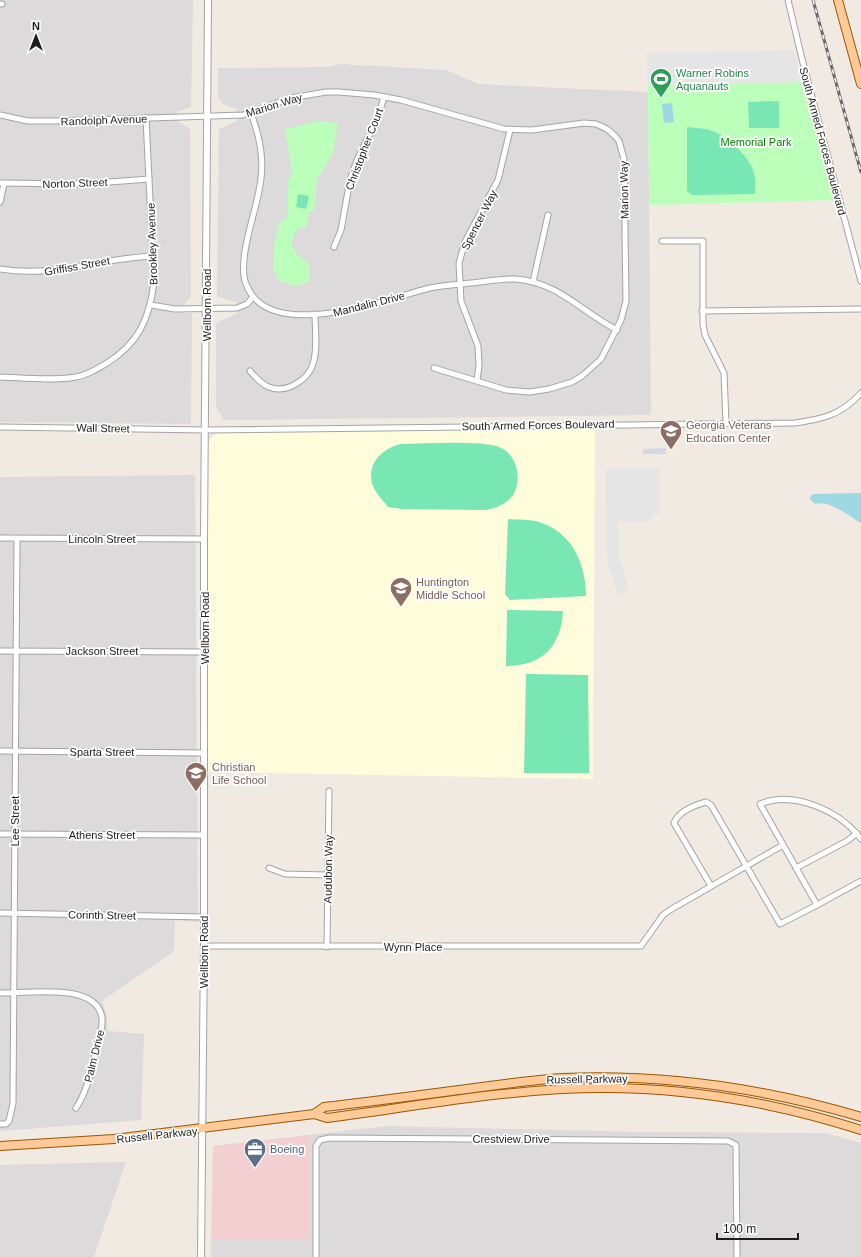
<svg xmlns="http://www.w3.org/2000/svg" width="861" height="1257" viewBox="0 0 861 1257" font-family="Helvetica,sans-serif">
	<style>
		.residential { fill: #dcdada }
		.commercial { fill: #f3cfd1 }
		.education { fill: #fffcdc }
		.park { fill: #bbffba }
		.pitch { fill: #78e7b3 }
		.parking { fill: #e5e5e5 }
		.plaza { fill: #d6d8e6 }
		.water { fill: #9ed8e2 }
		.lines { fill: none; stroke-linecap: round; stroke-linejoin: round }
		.minor-casing { stroke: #a4a4a4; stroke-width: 7 }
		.tertiary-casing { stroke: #a4a4a4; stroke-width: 8 }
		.primary-casing { stroke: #975800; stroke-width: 10 }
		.minor { stroke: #fff; stroke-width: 5 }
		.tertiary { stroke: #fff; stroke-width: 6 }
		.primary { stroke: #ffca98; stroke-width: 8 }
		.rail-casing { stroke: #6b6b6b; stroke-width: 3 }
		.rail { stroke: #fff; stroke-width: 1.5; stroke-dasharray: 4.5; stroke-linecap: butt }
		.labels { text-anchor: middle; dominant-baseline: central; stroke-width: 3.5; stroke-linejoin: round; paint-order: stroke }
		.leisure-label { font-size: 11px; fill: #27864d; stroke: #fff; text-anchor: start }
		.street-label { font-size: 11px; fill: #1d1d1d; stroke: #fff }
		.park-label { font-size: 11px; fill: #018601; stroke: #fff }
		.education-label { font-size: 11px; fill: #785e54; stroke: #fff; text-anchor: start }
		.service-label { font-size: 11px; fill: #4e5e75; stroke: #fff; text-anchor: start }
	</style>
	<rect width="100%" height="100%" fill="#f0eae2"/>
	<g class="residential">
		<polygon points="0,0 193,0 191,107 177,112 177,121 190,129 191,296 184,304 183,313 192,313 191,424 0,422"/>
		<polygon points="341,64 446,70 478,84 648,92 651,415 224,420 216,407 216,325 218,322 238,313 236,302 217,296 219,129 237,121 237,109 223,104 218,97 218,68 328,67"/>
		<polygon points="195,475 198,922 175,920 174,951 102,1001 107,1016 108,1031 144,1034 141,1120 0,1131 0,477"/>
		<polygon points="387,1126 640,1132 825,1133 861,1143 861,1257 211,1257 211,1239 310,1239 309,1135"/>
		<polygon points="126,1162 94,1257 0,1257 0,1165"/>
	</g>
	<polygon class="commercial" points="309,1135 310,1239 211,1239 213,1146"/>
	<polygon class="education" points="595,428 593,779 208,772 208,443 212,437 219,432"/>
	<g class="park">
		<polygon points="802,82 835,200 649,205 648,86"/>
		<polygon points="319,121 338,123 333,153 317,179 314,211 309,211 306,228 300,228 295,232 291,243 297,254 309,264 310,281 296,286 278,280 273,268 274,247 279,223 288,216 288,182 292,171 285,129"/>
	</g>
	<g class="pitch">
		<polygon points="779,101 779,128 749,128 748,102"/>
		<path d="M687 127C693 128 700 128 706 129 725 133 753 158 755 178 756 183 755 188 755 194L692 195 687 191Z"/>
		<polygon points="298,194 309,196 306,209 296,207"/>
		<path d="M401 444C425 444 478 440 499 447 515 453 521 474 516 489 511 503 498 508 485 510L402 509 388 507C383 500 376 494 373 486 365 465 382 448 401 444Z"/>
		<path d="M508 519C518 520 530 519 539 522 572 532 586 564 586 596L510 600 505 594Z"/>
		<path d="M507 610 563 611C561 646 543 666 506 666Z"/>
		<polygon points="526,674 588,675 589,773 524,773"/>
	</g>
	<g class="parking">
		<polygon points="794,50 802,82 648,86 647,53"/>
		<polygon points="660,468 660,513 655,514 647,522 618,522 619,558 629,590 619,595 609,568 607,554 606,469"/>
	</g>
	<polygon class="plaza" points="666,448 666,454 643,454 643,449"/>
	<g class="water">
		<polygon points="672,103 674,122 664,123 662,104"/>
		<path d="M861 493V523C849 516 830 500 815 504L809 498 813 494Z"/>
	</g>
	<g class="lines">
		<g class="minor-casing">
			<g id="minor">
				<polyline points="788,0 802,59 861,281"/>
				<polyline points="0,4 2,4"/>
				<path d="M251 113C259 134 264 155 261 178 259 206 236 258 246 284 268 344 384 300 426 289 441 285 456 285 471 283 486 282 500 278 516 279 560 283 580 311 617 330"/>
				<polyline points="0,115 28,121 56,121 243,115 291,98 326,92 339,92 374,95 401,100 504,129 532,130 584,123 596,124 607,129 615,136 619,141 624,159 626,301 621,320 601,359 582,376 572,382 549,389 530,392 506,390 434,368"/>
				<polyline points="0,183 83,184 149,179"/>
				<polyline points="0,202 4,184"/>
				<polyline points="662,241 703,241 703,324 705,335 724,373 726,423"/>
				<polyline points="334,247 341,230 350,180 357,160 378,117 384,97"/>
				<path d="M0 269C53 278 101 258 154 256"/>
				<polyline points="533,282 548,215"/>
				<polyline points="151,305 175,309 237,308 247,304 253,297"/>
				<polyline points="702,311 861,309"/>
				<path d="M250 371C255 377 261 384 269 387 286 394 308 380 313 364 318 349 315 330 315 314"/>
				<path d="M0 377C25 378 52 381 76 377 88 375 97 369 107 363 139 343 149 319 154 283L146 118"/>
				<polyline points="477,380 479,366 478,346 461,301 459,263 465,242 498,180 510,130"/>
				<path d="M0 427 206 430 795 423C823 419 841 415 861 393"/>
				<polyline points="0,538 204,539"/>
				<polyline points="0,651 205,652"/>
				<polyline points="0,751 204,753"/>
				<polyline points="0,834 204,835"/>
				<path d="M861 839C840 811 794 790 760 804L817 905 861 881"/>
				<polyline points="269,868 285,874 328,875"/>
				<polyline points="796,868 847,841 857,833"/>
				<path d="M711 886 674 823C679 811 695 805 706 802L711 805 780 924 817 905"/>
				<polyline points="0,913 204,917"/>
				<polyline points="204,946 641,946 663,915 670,910 783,845"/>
				<polyline points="327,947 329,791"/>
				<path d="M0 993C26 994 97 981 102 1018 103 1028 99 1038 97 1048 91 1069 88 1090 76 1108"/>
				<polyline points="0,1124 6,1124 9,1121 13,1103 17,539"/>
				<polyline points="316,1257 316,1146 320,1140 329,1138 728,1141 736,1145 737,1257"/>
			</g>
		</g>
		<g class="tertiary-casing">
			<polyline id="tertiary" points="201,1257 204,946 204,539 208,0"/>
		</g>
		<g class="primary-casing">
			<g id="primary">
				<polyline points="838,0 861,84"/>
				<path d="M314 1114 324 1107C369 1102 414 1096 459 1090 493 1086 528 1080 563 1078 665 1074 764 1088 861 1117"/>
				<path d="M0 1146 114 1139 314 1114 327 1118C419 1106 511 1088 603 1088 691 1088 777 1103 861 1130"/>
			</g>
		</g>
		<use href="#minor" class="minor"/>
		<use href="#tertiary" class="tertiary"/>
		<use href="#primary" class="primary"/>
		<g class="rail-casing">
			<polyline id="rail" points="813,0 861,172"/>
		</g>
		<use href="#rail" class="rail"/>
	</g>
	<defs>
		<g id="stadium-pin" transform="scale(1.15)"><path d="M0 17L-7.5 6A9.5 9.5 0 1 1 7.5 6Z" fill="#2e9e5b" stroke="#fff"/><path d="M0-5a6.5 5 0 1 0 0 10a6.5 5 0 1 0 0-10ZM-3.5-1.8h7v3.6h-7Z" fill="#fff"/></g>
		<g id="university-pin" transform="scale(1.15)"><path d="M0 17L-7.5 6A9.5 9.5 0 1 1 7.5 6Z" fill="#8d6e63" stroke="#fff"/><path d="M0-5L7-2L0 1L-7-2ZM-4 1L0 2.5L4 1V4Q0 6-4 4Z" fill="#fff"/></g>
		<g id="school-pin" transform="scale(1.15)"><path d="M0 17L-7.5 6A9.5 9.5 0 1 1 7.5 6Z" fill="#8d6e63" stroke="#fff"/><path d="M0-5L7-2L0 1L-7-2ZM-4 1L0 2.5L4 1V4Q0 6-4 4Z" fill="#fff"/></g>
		<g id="office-pin" transform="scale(1.15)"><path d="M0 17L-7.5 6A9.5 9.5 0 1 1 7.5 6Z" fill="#5c6f8a" stroke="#fff"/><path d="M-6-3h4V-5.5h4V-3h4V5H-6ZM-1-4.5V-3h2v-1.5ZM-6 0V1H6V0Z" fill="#fff"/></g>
	</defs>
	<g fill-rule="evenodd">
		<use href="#stadium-pin" x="661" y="79"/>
		<use href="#university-pin" x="671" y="431"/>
		<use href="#school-pin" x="401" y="588"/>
		<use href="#school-pin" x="196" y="773"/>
		<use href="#office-pin" x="255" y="1149"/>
	</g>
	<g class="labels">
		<g class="leisure-label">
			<text x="676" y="73">Warner Robins<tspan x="676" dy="13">Aquanauts</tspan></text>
		</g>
		<g class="street-label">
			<text transform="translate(274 105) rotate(-17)">Marion Way</text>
			<text transform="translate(104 120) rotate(-2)">Randolph Avenue</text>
			<text transform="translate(823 141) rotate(75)">South Armed Forces Boulevard</text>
			<text transform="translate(364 149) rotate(-69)">Christopher Court</text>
			<text transform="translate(75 183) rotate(-2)">Norton Street</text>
			<text transform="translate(624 190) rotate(-91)">Marion Way</text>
			<text transform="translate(479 220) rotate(-63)">Spencer Way</text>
			<text transform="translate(152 244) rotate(-92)">Brookley Avenue</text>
			<text transform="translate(77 266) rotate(-10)">Griffiss Street</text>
			<text transform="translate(369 304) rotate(-14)">Mandalin Drive</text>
			<text transform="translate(207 305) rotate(-90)">Wellborn Road</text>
			<text transform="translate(538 425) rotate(-1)">South Armed Forces Boulevard</text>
			<text transform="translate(103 428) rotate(1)">Wall Street</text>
			<text x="102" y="539">Lincoln Street</text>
			<text transform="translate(205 628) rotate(-90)">Wellborn Road</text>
			<text x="102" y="651">Jackson Street</text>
			<text x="102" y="752">Sparta Street</text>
			<text transform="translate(15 821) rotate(-90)">Lee Street</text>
			<text x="102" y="835">Athens Street</text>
			<text transform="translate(328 869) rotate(-89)">Audubon Way</text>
			<text transform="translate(102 915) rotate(1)">Corinth Street</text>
			<text x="413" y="947">Wynn Place</text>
			<text transform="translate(204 952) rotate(-90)">Wellborn Road</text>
			<text transform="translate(94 1056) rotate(-76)">Palm Drive</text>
			<text transform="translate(587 1079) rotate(-1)">Russell Parkway</text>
			<text transform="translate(157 1135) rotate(-6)">Russell Parkway</text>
			<text x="511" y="1139">Crestview Drive</text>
		</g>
		<g class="park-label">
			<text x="756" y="142">Memorial Park</text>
		</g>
		<g class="education-label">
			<text x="686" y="425">Georgia Veterans<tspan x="686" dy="13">Education Center</tspan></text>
			<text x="416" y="582">Huntington<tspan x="416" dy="13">Middle School</tspan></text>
			<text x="212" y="767">Christian<tspan x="212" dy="13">Life School</tspan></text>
		</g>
		<g class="service-label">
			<text x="270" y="1149">Boeing</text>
		</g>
	</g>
	<g transform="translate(36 36)" stroke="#ffffff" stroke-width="3" paint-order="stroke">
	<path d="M0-3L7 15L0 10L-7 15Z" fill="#1d1d1d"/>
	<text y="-6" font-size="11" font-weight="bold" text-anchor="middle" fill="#1d1d1d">N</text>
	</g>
	<path d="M717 1233v6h81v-6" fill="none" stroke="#1d1d1d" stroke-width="2"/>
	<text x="723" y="1233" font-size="12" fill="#1d1d1d" stroke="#ffffff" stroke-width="3" paint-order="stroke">100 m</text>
</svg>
